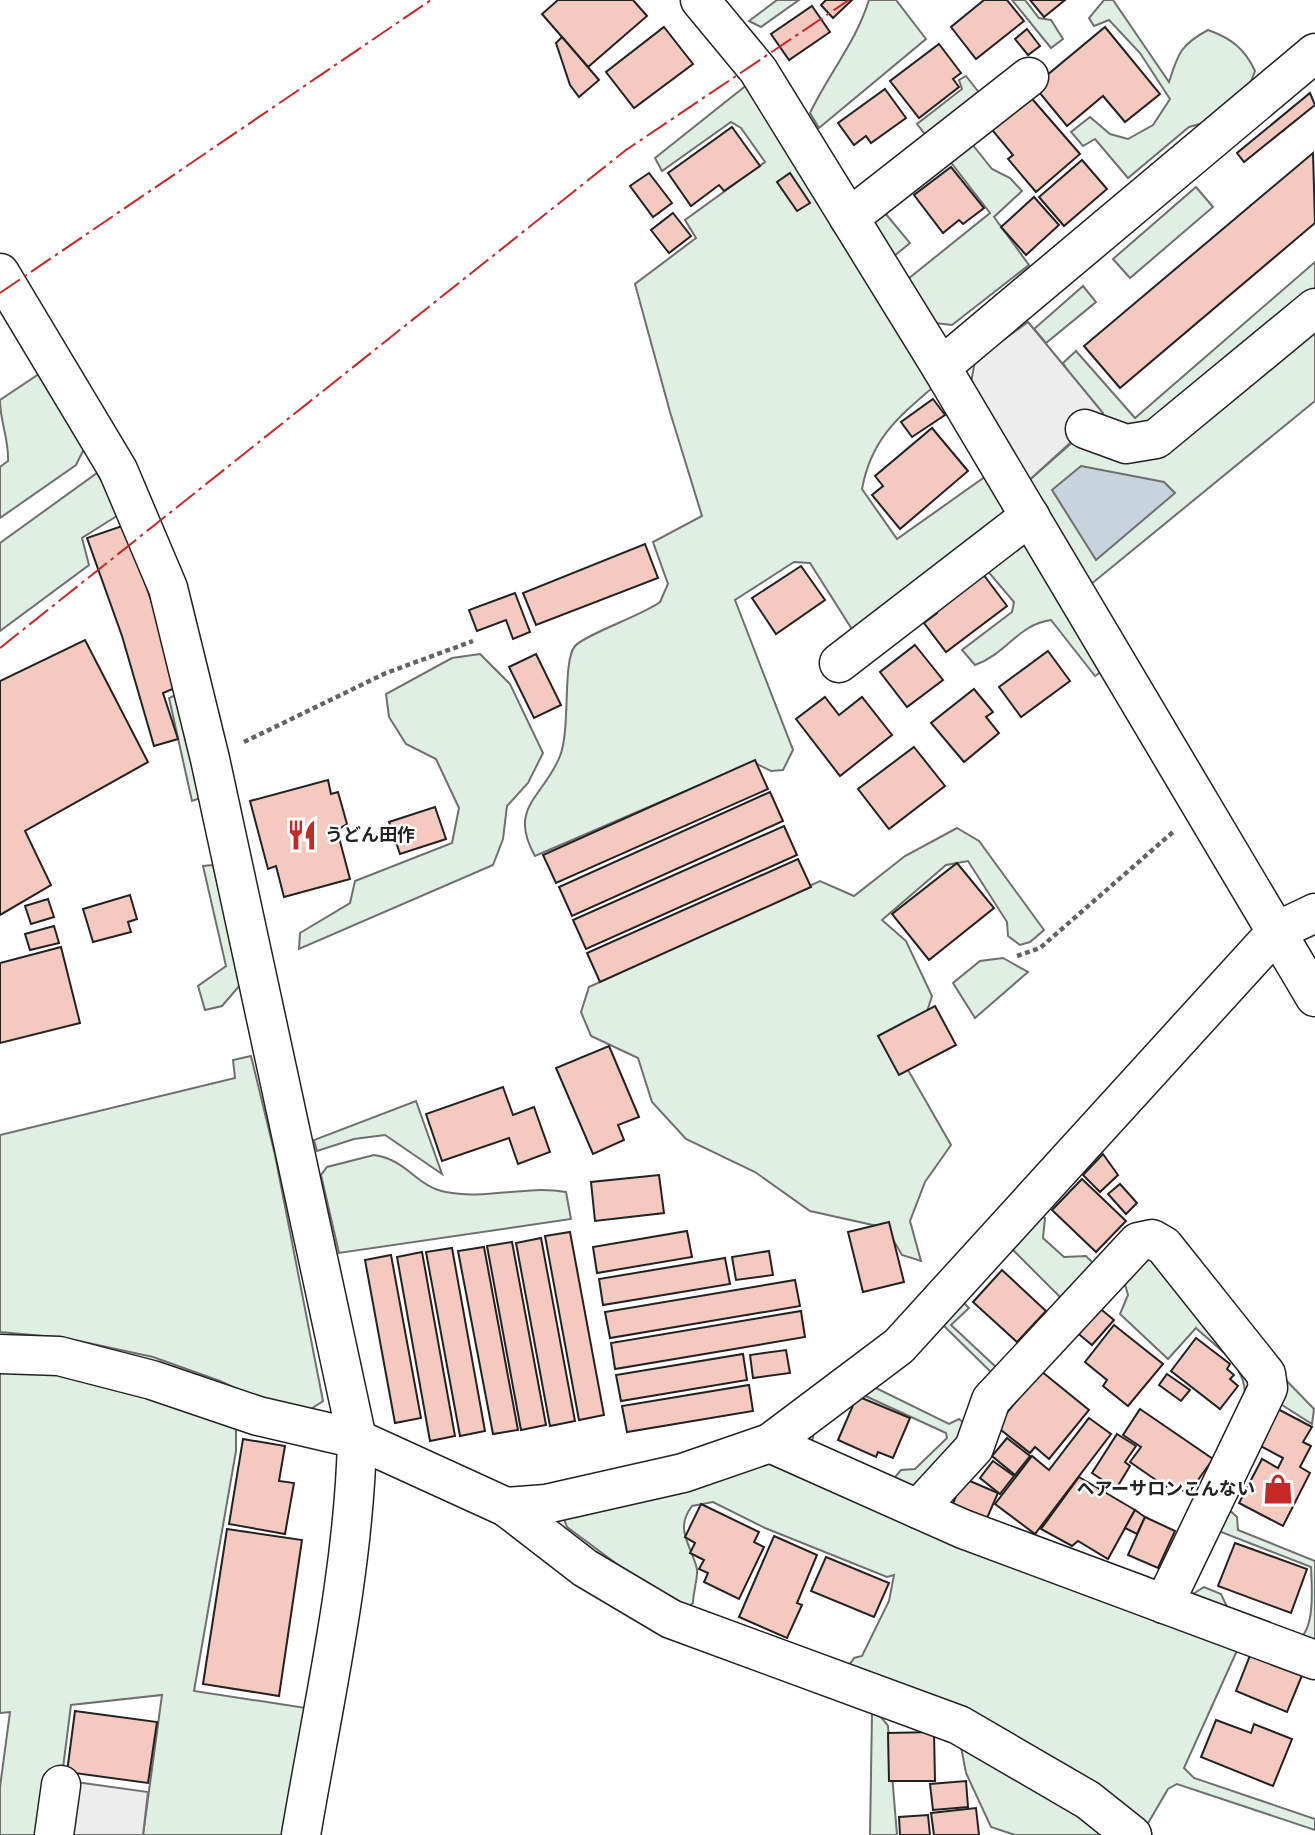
<svg xmlns="http://www.w3.org/2000/svg" width="1315" height="1835" viewBox="0 0 1315 1835" font-family="'Fira Sans Condensed','Noto Sans JP',sans-serif">
	<style>
		.green { fill: #e0efe3; stroke: #6f6f6f; stroke-width: 2 }
		.parking { fill: #ededed; stroke: #6f6f6f; stroke-width: 2 }
		.water { fill: #c7d3dd; stroke: #6f6f6f; stroke-width: 2 }
		.building { fill: #f3c9c0; stroke: #222; stroke-width: 2 }
		.lines { fill: none; stroke-linecap: round; stroke-linejoin: round }
		.minor-casing { stroke: #222; stroke-width: 41 }
		.path { stroke: #646464; stroke-width: 4.5; stroke-dasharray: 5 3.5; stroke-linecap: butt }
		.minor { stroke: #fff; stroke-width: 38 }
		.power { stroke: #c62828; stroke-width: 2; stroke-dasharray: 24 5 3.5 5; stroke-linecap: butt }
		.labels { text-anchor: middle; dominant-baseline: central; stroke-width: 5; stroke-linejoin: round; paint-order: stroke }
		.poi-label { font-size: 18px; font-weight: bold; fill: #222; stroke: #fff; text-anchor: start }
	</style>
	<rect width="100%" height="100%" fill="#fff"/>
	<g class="green">
		<polygon points="777,0 799,0 761,27 749,21"/>
		<path d="M869 0H896L926 39 819 128 810 113C829 73 856 42 869 0Z"/>
		<polygon points="1012,0 1025,0 1039,18 1051,20 1063,39 1051,48"/>
		<path d="M1104 0H1113L1169 82C1178 54 1180 45 1208 30 1231 38 1245 49 1255 71L1250 84 1207 122 1189 127 1128 178 1095 139 1083 146 1071 132 1090 117 1110 134 1128 139 1153 125 1170 99 1140 53 1109 20 1094 26 1089 18Z"/>
		<polygon points="966,76 981,95 928,138 917,124 962,89 959,80"/>
		<path d="M748 84 932 388C896 419 871 440 862 489L897 539 989 474 1014 514 855 634 810 563 794 562 735 600 793 750 783 770 771 771 753 762 535 856C507 807 544 797 560 756 571 728 562 661 575 646 584 635 643 615 660 602L668 584 653 542 702 516 670 412 635 284 696 238 685 220 765 162 741 128 731 122 662 171 655 158Z"/>
		<polygon points="968,139 992,169 1010,178 1022,191 994,217 1029,265 952,325 935,323 908,279 990,213 946,156"/>
		<polygon points="1196,187 1213,207 1130,278 1113,259"/>
		<polygon points="885,213 910,243 893,257 875,231 875,219"/>
		<polygon points="1315,262 1315,293 1153,428 1097,421 1063,363 1076,351 1135,418"/>
		<polygon points="1083,286 1096,302 1046,343 1034,329"/>
		<polygon points="1315,329 1315,401 1090,585 1025,484 1075,440 1141,454"/>
		<path d="M39 374 84 449 76 465 0 518V467L8 461C9 439 0 422 0 400Z"/>
		<polygon points="97,473 120,514 82,538 89,565 0,631 0,543"/>
		<path d="M1024 541 1108 667 1095 676 1051 620C1017 625 1008 653 975 665L962 650 1012 612 1014 602 985 568Z"/>
		<polygon points="480,654 510,684 543,753 528,783 507,806 503,839 493,865 299,949 300,933 350,903 355,881 452,843 459,808 436,759 406,744 389,717 386,694 452,658"/>
		<polygon points="178,694 203,797 192,801 169,698"/>
		<polygon points="957,828 979,841 1044,930 1030,942 1020,945 1008,936 1007,922 968,861 946,865 882,920 906,941 932,996 923,1024 904,1063 951,1145 925,1182 910,1221 921,1261 902,1255 886,1228 810,1211 755,1172 686,1139 652,1102 638,1058 591,1036 581,1012 589,987 820,881 854,896 905,856"/>
		<polygon points="213,865 241,984 222,1006 205,1010 198,986 226,966 203,866"/>
		<polygon points="1003,958 1028,972 975,1018 953,983 980,961"/>
		<polygon points="251,1056 275,1155 323,1401 308,1411 272,1405 220,1381 153,1357 65,1338 0,1332 0,1135 235,1078 233,1060"/>
		<polygon points="416,1101 442,1174 385,1135 354,1139 317,1151 314,1140"/>
		<path d="M374 1155C406 1159 417 1187 446 1192 486 1200 525 1185 566 1192L571 1219 339 1253 321 1175 327 1167Z"/>
		<polygon points="1037,1214 1045,1218 1043,1238 1064,1257 1086,1256 1095,1265 1065,1302 1009,1246"/>
		<path d="M1153 1251 1258 1385 1245 1394C1245 1364 1216 1347 1196 1328L1168 1359 1120 1314 1128 1295 1124 1281Z"/>
		<polygon points="964,1303 969,1308 951,1325 998,1369 997,1378 943,1325"/>
		<polygon points="28,1369 79,1378 236,1423 236,1451 194,1691 306,1708 285,1835 143,1835 162,1695 71,1705 62,1776 40,1835 0,1835 0,1787 10,1712 0,1713 0,1373"/>
		<polygon points="1282,1376 1314,1409 1312,1424 1279,1403"/>
		<polygon points="860,1388 876,1388 949,1424 959,1419 967,1426 963,1441 910,1489 897,1488 895,1477 901,1470 915,1469 947,1438 946,1433 861,1394 815,1423 812,1443 796,1431"/>
		<path d="M763 1451 1240 1644 1184 1768 1194 1778 1315 1819V1830L1177 1784 1168 1789 1147 1825 1152 1835H1015L991 1827 966 1773 961 1747 846 1670 854 1658 862 1656 889 1601 894 1575 887 1577 765 1528 713 1502 692 1506C674 1530 691 1544 697 1569 698 1578 693 1593 693 1603L686 1608 664 1599 567 1527 563 1516Z"/>
		<path d="M1225 1506 1237 1517 1238 1530 1315 1561V1648L1194 1602 1193 1594 1204 1587 1221 1594 1228 1609 1299 1639C1315 1628 1312 1588 1311 1567L1216 1530Z"/>
		<polygon points="872,1713 881,1717 888,1726 897,1835 870,1835"/>
	</g>
	<g class="parking">
		<polygon points="1028,322 1103,413 1025,484 969,393 975,361"/>
		<polygon points="76,1782 148,1792 143,1835 69,1835"/>
	</g>
	<polygon class="water" points="1081,466 1164,482 1175,493 1096,560 1052,490"/>
	<g class="building">
		<polygon points="558,0 633,0 647,16 588,67 542,14"/>
		<polygon points="826,0 852,0 833,18 821,5"/>
		<polygon points="984,0 1007,0 1024,21 976,59 951,27"/>
		<polygon points="1030,0 1065,0 1044,17"/>
		<polygon points="812,6 830,32 789,60 771,34"/>
		<polygon points="664,27 693,64 634,108 606,72"/>
		<polygon points="1105,27 1160,94 1125,122 1103,96 1067,126 1034,86"/>
		<polygon points="1027,29 1040,46 1028,55 1015,39"/>
		<polygon points="562,37 599,80 579,97 570,85 556,43"/>
		<polygon points="939,44 961,73 953,79 959,87 919,118 890,81"/>
		<polygon points="885,89 906,118 871,143 866,136 854,145 838,123"/>
		<polygon points="1027,93 1080,154 1036,192 1008,159 1013,155 988,125"/>
		<polygon points="1310,93 1315,105 1244,162 1237,153"/>
		<polygon points="732,127 760,166 724,191 719,185 691,206 668,173"/>
		<polygon points="1313,153 1315,223 1120,388 1084,346"/>
		<polygon points="1082,160 1107,189 1064,226 1039,197"/>
		<polygon points="951,167 984,208 963,224 959,220 943,233 914,195"/>
		<polygon points="649,173 672,203 653,217 630,186"/>
		<polygon points="790,173 810,203 797,211 777,182"/>
		<polygon points="1034,197 1059,225 1026,255 1001,227"/>
		<polygon points="673,213 691,236 669,253 651,230"/>
		<polygon points="933,399 945,415 912,437 901,422"/>
		<polygon points="932,428 968,471 900,529 872,495 883,486 875,476"/>
		<polygon points="125,525 159,623 175,688 163,693 178,739 154,746 122,636 87,538"/>
		<polygon points="645,544 658,578 536,625 523,593"/>
		<polygon points="801,566 825,600 776,634 752,598"/>
		<polygon points="980,570 1007,606 946,652 924,623 937,613 932,607"/>
		<polygon points="515,593 530,632 513,639 506,620 477,631 469,610"/>
		<polygon points="85,640 148,762 25,831 51,885 0,915 0,681"/>
		<polygon points="915,645 943,680 907,707 880,672"/>
		<polygon points="1048,651 1070,681 1021,717 999,687"/>
		<polygon points="536,654 561,705 534,718 509,667"/>
		<polygon points="974,689 993,712 986,717 999,733 964,762 931,723"/>
		<polygon points="825,697 839,715 862,697 892,735 840,776 796,719"/>
		<polygon points="914,747 945,786 889,829 858,789"/>
		<polygon points="755,760 768,789 556,883 543,855"/>
		<polygon points="328,780 331,794 338,792 347,824 337,830 350,879 284,897 276,866 268,869 250,801"/>
		<polygon points="770,792 783,821 572,916 559,887"/>
		<polygon points="435,807 446,839 400,854 389,822"/>
		<polygon points="784,826 797,855 586,949 573,920"/>
		<polygon points="798,859 811,887 600,982 587,953"/>
		<polygon points="957,863 994,908 929,960 892,914"/>
		<polygon points="130,895 137,919 128,922 131,932 93,942 83,909"/>
		<polygon points="48,899 54,917 31,924 25,906"/>
		<polygon points="54,926 59,943 30,950 25,934"/>
		<polygon points="61,947 80,1023 0,1043 0,963"/>
		<polygon points="935,1006 956,1045 899,1075 878,1036"/>
		<polygon points="609,1046 639,1117 618,1125 624,1140 593,1154 556,1068"/>
		<polygon points="503,1087 513,1115 534,1107 550,1152 518,1164 509,1138 442,1161 426,1114"/>
		<polygon points="1103,1154 1118,1175 1100,1192 1083,1175"/>
		<polygon points="659,1175 664,1213 595,1221 591,1182"/>
		<polygon points="1082,1179 1126,1221 1096,1252 1052,1210"/>
		<polygon points="1120,1184 1137,1203 1126,1214 1108,1194"/>
		<polygon points="889,1222 904,1282 863,1292 848,1232"/>
		<polygon points="687,1231 692,1257 597,1273 593,1247"/>
		<polygon points="570,1232 604,1415 579,1420 545,1236"/>
		<polygon points="541,1238 575,1421 550,1426 516,1243"/>
		<polygon points="512,1242 546,1425 521,1430 487,1246"/>
		<polygon points="484,1247 518,1430 493,1434 458,1251"/>
		<polygon points="452,1248 485,1431 460,1436 426,1252"/>
		<polygon points="769,1251 773,1275 736,1280 732,1257"/>
		<polygon points="422,1252 455,1436 430,1441 397,1257"/>
		<polygon points="391,1255 421,1418 395,1423 365,1260"/>
		<polygon points="725,1258 730,1284 603,1305 599,1279"/>
		<polygon points="1002,1270 1046,1311 1017,1342 973,1302"/>
		<polygon points="795,1280 800,1306 610,1338 605,1312"/>
		<polygon points="1097,1306 1114,1320 1092,1345 1075,1331"/>
		<polygon points="801,1311 805,1337 615,1369 611,1343"/>
		<polygon points="1114,1325 1163,1364 1128,1406 1103,1386 1107,1380 1085,1362"/>
		<polygon points="1196,1338 1230,1364 1227,1369 1234,1375 1230,1379 1238,1386 1220,1409 1171,1371"/>
		<polygon points="786,1350 790,1373 753,1378 750,1355"/>
		<polygon points="743,1354 747,1380 621,1401 616,1375"/>
		<polygon points="1041,1371 1089,1410 1049,1459 1035,1447 1030,1453 996,1426"/>
		<polygon points="1167,1374 1190,1390 1181,1401 1159,1385"/>
		<polygon points="749,1385 753,1411 627,1432 622,1406"/>
		<polygon points="857,1396 910,1418 893,1458 878,1452 876,1457 838,1440"/>
		<polygon points="1274,1407 1312,1427 1303,1442 1311,1446 1300,1467 1310,1473 1283,1526 1239,1503 1262,1459 1278,1468 1283,1458 1255,1443"/>
		<polygon points="1140,1409 1213,1459 1188,1494 1170,1482 1166,1487 1130,1462 1141,1447 1123,1435"/>
		<polygon points="1089,1418 1111,1434 1035,1534 995,1504 1032,1456 1049,1470"/>
		<polygon points="1117,1434 1136,1446 1125,1462 1130,1466 1116,1489 1092,1473"/>
		<polygon points="1007,1438 1030,1456 1015,1475 992,1456"/>
		<polygon points="243,1439 285,1446 279,1481 294,1483 285,1534 229,1524"/>
		<polygon points="993,1461 1014,1476 1000,1494 980,1478"/>
		<polygon points="1079,1477 1135,1510 1108,1559 1078,1541 1072,1546 1041,1529"/>
		<polygon points="963,1478 998,1493 987,1518 953,1504"/>
		<polygon points="701,1504 759,1532 754,1542 764,1547 739,1599 704,1582 708,1573 699,1569 704,1560 690,1553 695,1543 685,1537"/>
		<polygon points="1135,1510 1145,1517 1137,1534 1125,1528"/>
		<polygon points="1145,1517 1175,1531 1158,1568 1128,1555"/>
		<polygon points="227,1529 302,1540 279,1696 203,1684"/>
		<polygon points="774,1536 817,1555 797,1603 802,1605 787,1638 739,1617"/>
		<polygon points="1235,1543 1307,1569 1291,1613 1218,1586"/>
		<polygon points="826,1557 889,1583 874,1617 811,1591"/>
		<polygon points="1251,1653 1303,1673 1287,1712 1236,1691"/>
		<polygon points="75,1711 157,1722 148,1783 67,1772"/>
		<polygon points="1216,1720 1251,1733 1254,1724 1292,1739 1273,1786 1201,1757"/>
		<polygon points="934,1732 935,1781 889,1781 888,1733"/>
		<polygon points="966,1781 968,1807 933,1810 930,1784"/>
		<polygon points="976,1808 979,1835 934,1835 931,1813"/>
		<polygon points="928,1815 930,1835 900,1835 899,1817"/>
	</g>
	<g class="lines">
		<g class="minor-casing">
			<g id="minor">
				<polyline points="700,0 758,70 941,367 1315,997"/>
				<polyline points="849,218 1029,77"/>
				<path d="M0 273 118 470 168 588 210 759 357 1439C354 1572 323 1704 301 1835"/>
				<polyline points="941,367 1315,53"/>
				<polyline points="1085,429 1126,444 1156,439 1315,308"/>
				<polyline points="839,663 1030,516"/>
				<polyline points="0,1354 59,1356 152,1380 258,1416 357,1439 506,1507 585,1568 671,1619 959,1725 1088,1800 1132,1835"/>
				<polyline points="770,1443 963,1529 1315,1660"/>
				<polyline points="506,1507 546,1504 683,1473 770,1443 899,1346 1277,931 1315,913"/>
				<polyline points="918,1509 974,1448 991,1400 1138,1242 1152,1239 1164,1246 1266,1374 1268,1388 1164,1604"/>
				<polyline points="54,1835 61,1785"/>
			</g>
		</g>
		<g class="path">
			<polyline points="244,742 386,673 473,641"/>
			<polyline points="1017,956 1040,948 1173,832"/>
		</g>
		<use href="#minor" class="minor"/>
		<g class="power">
			<polyline points="0,293 431,0"/>
			<polyline points="0,648 626,150 849,0"/>
		</g>
	</g>
	<defs>
		<g id="restaurant-bare" transform="scale(2.415)"><path d="M-5-6h1v4h1v-4h1v4h1v-4h1v5L-1.5 .5V6h-2V.5L-5-1ZM5-6V6H3V1.5H1.5Q1.5-4 5-6Z" fill="#c62828" stroke="#fff" stroke-width="2.5" paint-order="stroke"/></g>
		<g id="shop-bare" transform="scale(2.415)"><path d="M-5-2.5h2.3a2.7 3.5 0 0 1 5.4 0H5L5.5 6h-11ZM-1.5-2.5h3a1.5 2.3 0 0 0-3 0Z" fill="#c62828" stroke="#fff" stroke-width="2.5" paint-order="stroke"/></g>
	</defs>
	<g fill-rule="evenodd">
		<use href="#restaurant-bare" x="302" y="835"/>
		<use href="#shop-bare" x="1278" y="1489"/>
	</g>
	<g class="labels">
		<g class="poi-label">
			<text x="325" y="835">うどん田作</text>
			<text x="1255" y="1489" text-anchor="end">ヘアーサロンこんない</text>
		</g>
	</g>
</svg>
